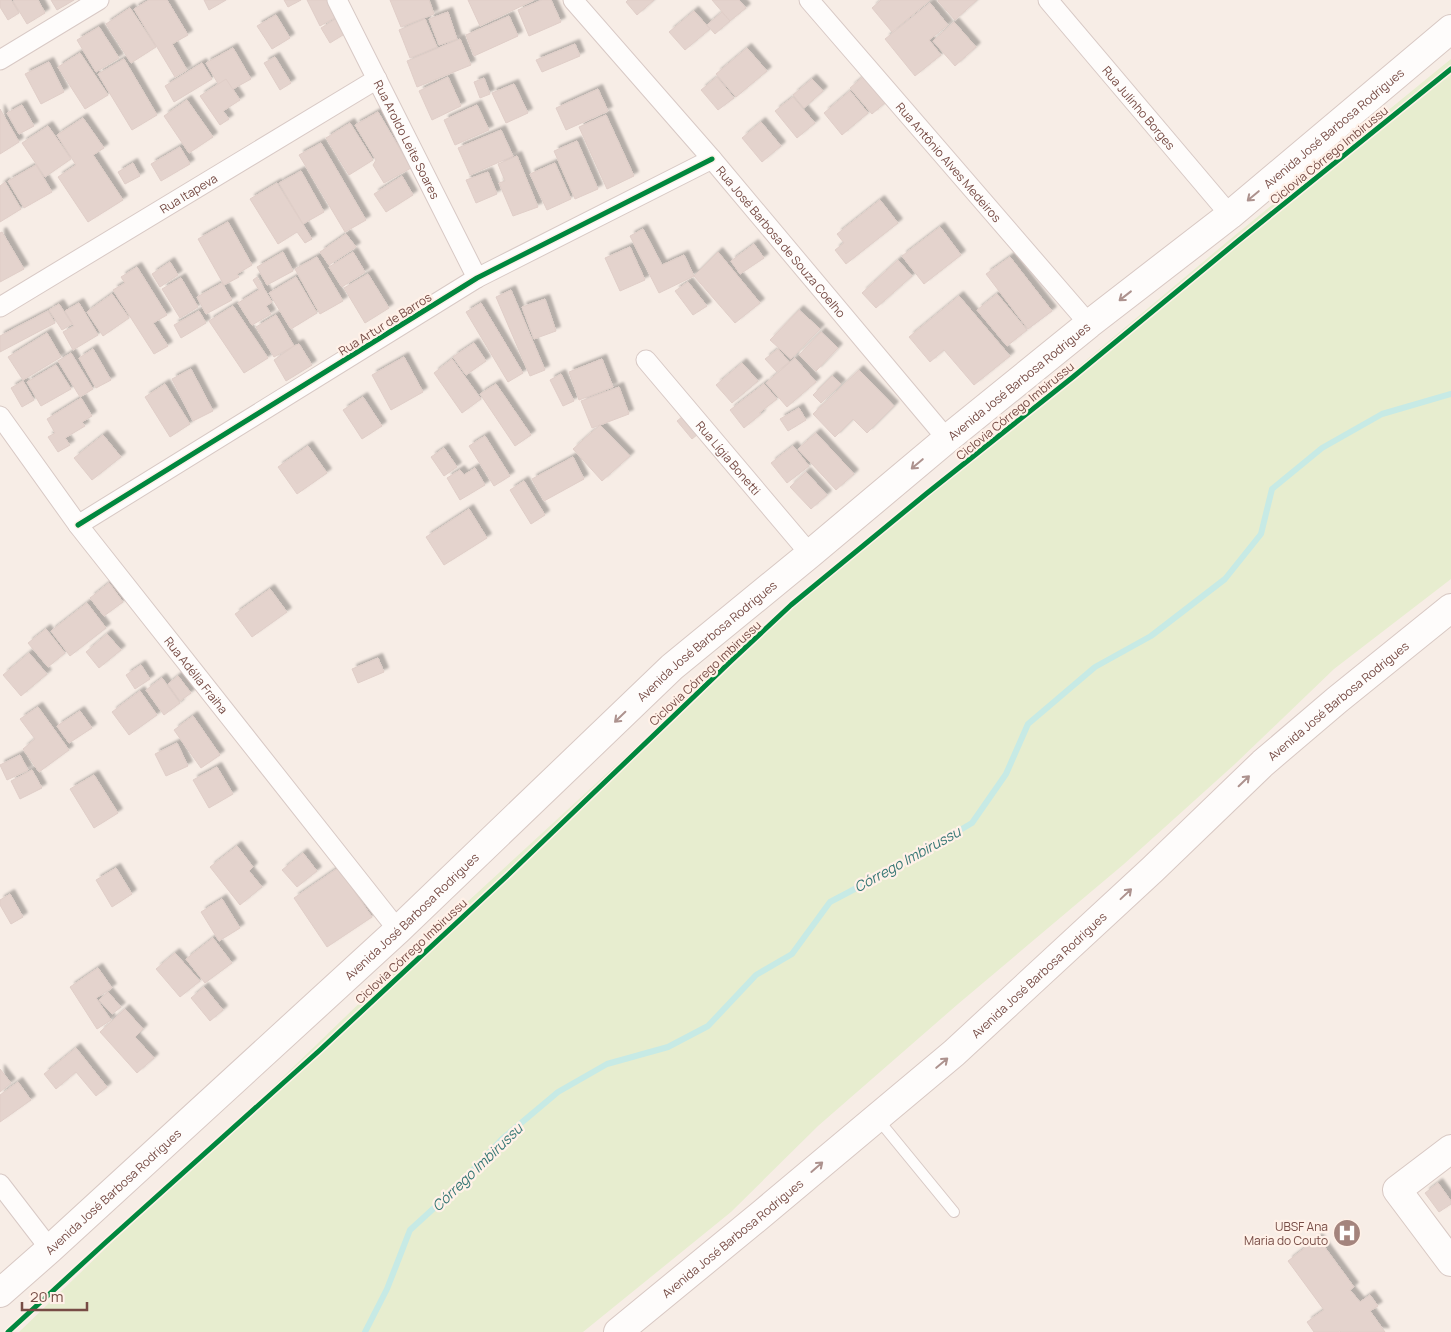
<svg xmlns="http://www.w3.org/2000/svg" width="1451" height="1332" viewBox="0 0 1451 1332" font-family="Manrope,sans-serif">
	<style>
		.green { fill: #e7edcf }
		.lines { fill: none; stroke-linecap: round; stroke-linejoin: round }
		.stream { stroke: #c7eae5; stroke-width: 6 }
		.building { fill: #e4d3cd; stroke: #e0cec8; filter: url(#shadow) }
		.lane-casing { stroke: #d8c9c5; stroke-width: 12 }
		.street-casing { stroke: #d8c9c5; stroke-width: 21 }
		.secondary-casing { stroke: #d8c8c3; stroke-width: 30 }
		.lane { stroke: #fefcfb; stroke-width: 10 }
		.street { stroke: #fefcfb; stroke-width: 19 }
		.secondary { stroke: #fefcfb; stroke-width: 28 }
		.cycleway-casing { stroke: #fff1e8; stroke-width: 8 }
		.cycleway { stroke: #00873e; stroke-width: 5 }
		.oneway { stroke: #ad928e }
		.labels { text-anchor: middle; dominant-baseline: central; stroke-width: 4.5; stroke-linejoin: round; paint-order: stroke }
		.street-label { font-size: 12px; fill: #774c45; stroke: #fff1e8 }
		.poi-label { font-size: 12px; fill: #774c45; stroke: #fff1e8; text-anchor: end }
		.water-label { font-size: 14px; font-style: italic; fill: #357674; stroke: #fff1e8 }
	</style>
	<defs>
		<filter id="shadow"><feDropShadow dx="4.5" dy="-4.5" stdDeviation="1" flood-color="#0004"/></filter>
	</defs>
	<rect width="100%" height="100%" fill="#f7ede6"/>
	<polygon class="green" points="1451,59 1451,579 1334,669 1235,764 1124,864 958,1004 818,1126 731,1212 583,1332 19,1332 402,962 702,686 808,594 1228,241"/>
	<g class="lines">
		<polyline class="stream" points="365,1332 387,1289 410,1230 457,1187 502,1139 558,1092 607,1064 668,1047 708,1026 756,975 792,954 830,902 906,862 972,823 1006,774 1028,724 1095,667 1151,636 1225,579 1261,534 1272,489 1322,448 1382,414 1451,394"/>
	</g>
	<g class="building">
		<polygon points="0,0 11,0 19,13 8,20 0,7"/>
		<polygon points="15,0 38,0 45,13 27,24 13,1"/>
		<polygon points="51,0 74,0 57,10"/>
		<polygon points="149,0 167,0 188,35 172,44 187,70 175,77 134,9"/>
		<polygon points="204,0 226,0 209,10"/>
		<polygon points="284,0 301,0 288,7"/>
		<polygon points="307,0 327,0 336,17 320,26"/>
		<polygon points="390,0 429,0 434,14 401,27"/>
		<polygon points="468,0 534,0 480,26"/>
		<polygon points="542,0 551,0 561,22 529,36 518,10"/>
		<polygon points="628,0 654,0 637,15 626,2"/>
		<polygon points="712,0 739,0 746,8 730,21"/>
		<polygon points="881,0 930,0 892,32 872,8"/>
		<polygon points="939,0 977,0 955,20 938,1"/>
		<polygon points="930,3 948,25 929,40 941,55 915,76 885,39"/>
		<polygon points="130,8 156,47 131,63 106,24"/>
		<polygon points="694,11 710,29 685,50 669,32"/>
		<polygon points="448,12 457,39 439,45 429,19"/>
		<polygon points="722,12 730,21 715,34 707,25"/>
		<polygon points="276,15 290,38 272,49 257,26"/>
		<polygon points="342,15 351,30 330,43 321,28"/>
		<polygon points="509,16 518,36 474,56 466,35"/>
		<polygon points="425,19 437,47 410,58 399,30"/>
		<polygon points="954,22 976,47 955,66 933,41"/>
		<polygon points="99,27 119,58 96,72 77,40"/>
		<polygon points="460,39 471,65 417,87 407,61"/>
		<polygon points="575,44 580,56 542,72 536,60"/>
		<polygon points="233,48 251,79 224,94 206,63"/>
		<polygon points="747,48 767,71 736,97 716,74"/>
		<polygon points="80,53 108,95 85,109 58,67"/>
		<polygon points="275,57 291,83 280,90 264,63"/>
		<polygon points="124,59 157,115 132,130 98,74"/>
		<polygon points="49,62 64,92 41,104 25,74"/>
		<polygon points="202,63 212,79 174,102 165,86"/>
		<polygon points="864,76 886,102 872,114 850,88"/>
		<polygon points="448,77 461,106 432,120 419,91"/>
		<polygon points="717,77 734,98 718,110 701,90"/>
		<polygon points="484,78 490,94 480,98 474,82"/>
		<polygon points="226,79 240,100 223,111 229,119 220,125 200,96"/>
		<polygon points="812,79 823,91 804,108 793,95"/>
		<polygon points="514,84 528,113 506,123 492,93"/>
		<polygon points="598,89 608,111 566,130 556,108"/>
		<polygon points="850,91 868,113 842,135 824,113"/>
		<polygon points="793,97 815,123 797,138 775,111"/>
		<polygon points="187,100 213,137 189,153 164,116"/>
		<polygon points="22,105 34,126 19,134 7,113"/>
		<polygon points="477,105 489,130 455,145 444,120"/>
		<polygon points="0,109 19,142 0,154"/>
		<polygon points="378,112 411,168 384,183 373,165 376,160 355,125"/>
		<polygon points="606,115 634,176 607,189 579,127"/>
		<polygon points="83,118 104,148 93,155 123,200 88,222 58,177 76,165 57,135"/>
		<polygon points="761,122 781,146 762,162 742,138"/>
		<polygon points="350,123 373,160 349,175 326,138"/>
		<polygon points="48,126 71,159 45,177 22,143"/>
		<polygon points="501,130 513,156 470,175 458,148"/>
		<polygon points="577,141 598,189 575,199 554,151"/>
		<polygon points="321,143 366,220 345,232 299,155"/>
		<polygon points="180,147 190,164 161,181 151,164"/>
		<polygon points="517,156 538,207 513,216 499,183 505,181 498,164"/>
		<polygon points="133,163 140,176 125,184 118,172"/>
		<polygon points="555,163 571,199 547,210 530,174"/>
		<polygon points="36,165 52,192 24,208 8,181"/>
		<polygon points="301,171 324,212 303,224 279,183"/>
		<polygon points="488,172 497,194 476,203 466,180"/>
		<polygon points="402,176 413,195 386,212 374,194"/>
		<polygon points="5,182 21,209 0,222 0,186"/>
		<polygon points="277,183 312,239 305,243 297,232 278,244 250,199"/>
		<polygon points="880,200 898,223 846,264 835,250 844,243 837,234"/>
		<polygon points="228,222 252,265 237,274 239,277 224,285 198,239"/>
		<polygon points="940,227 961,255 924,284 902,256"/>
		<polygon points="643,229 662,265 684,255 694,276 659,293 630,236"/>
		<polygon points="2,232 24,269 0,282 0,233"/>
		<polygon points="346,234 356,247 329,265 320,252"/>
		<polygon points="754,244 764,258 740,274 731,261"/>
		<polygon points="630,247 645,280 620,291 605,258"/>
		<polygon points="283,252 293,271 267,285 257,267"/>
		<polygon points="353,252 365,272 342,287 329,267"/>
		<polygon points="718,252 760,303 735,323 694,276"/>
		<polygon points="317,257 343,301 320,314 295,269"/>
		<polygon points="1010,257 1052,311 1028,329 986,274"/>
		<polygon points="898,260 912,276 876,308 862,293"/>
		<polygon points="170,262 178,275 160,287 152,274"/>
		<polygon points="137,267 167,315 153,323 168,346 154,354 113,290 125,283 121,277"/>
		<polygon points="368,274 389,308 365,323 344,288"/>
		<polygon points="257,277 272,302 266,306 271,314 252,325 238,303 259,290 253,280"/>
		<polygon points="296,277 317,313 291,329 269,293"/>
		<polygon points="181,278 198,307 180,318 162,289"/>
		<polygon points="688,282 707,306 693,315 675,291"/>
		<polygon points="222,283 232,300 206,314 197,297"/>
		<polygon points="511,290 545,370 530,376 496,297"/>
		<polygon points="112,294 129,318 103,336 87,312"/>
		<polygon points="997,294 1027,330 1007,346 977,310"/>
		<polygon points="959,296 1010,356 974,385 944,350 930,362 909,337"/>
		<polygon points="545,299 556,331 534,339 522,307"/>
		<polygon points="79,303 98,335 73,350 63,332 74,326 65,311"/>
		<polygon points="481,303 523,373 508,382 466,312"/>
		<polygon points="59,304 72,324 62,330 49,310"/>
		<polygon points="233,306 268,358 244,373 209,321"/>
		<polygon points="799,310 820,329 791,359 770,340"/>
		<polygon points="48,311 55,323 0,352 0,336"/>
		<polygon points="199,311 206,323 181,338 174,325"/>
		<polygon points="276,315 294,346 274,357 256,327"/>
		<polygon points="821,332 838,348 816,371 799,355"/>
		<polygon points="47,333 61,357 23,380 8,357"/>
		<polygon points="474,343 486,361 466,375 453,357"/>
		<polygon points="299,344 312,365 286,381 274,360 294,346"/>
		<polygon points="93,349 111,380 96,388 79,358"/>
		<polygon points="778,349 789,362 777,372 765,359"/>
		<polygon points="71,353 93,389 80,397 58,361"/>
		<polygon points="404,357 423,392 391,410 372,375"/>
		<polygon points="795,358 816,382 787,407 766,383"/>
		<polygon points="452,359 481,399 462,413 434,373"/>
		<polygon points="602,359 613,387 579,400 569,372"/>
		<polygon points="742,363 758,381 732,403 716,385"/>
		<polygon points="56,365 71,389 41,406 27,382"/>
		<polygon points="191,369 213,411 193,421 172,379"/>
		<polygon points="859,370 894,406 867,433 853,419 835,437 813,414"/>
		<polygon points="561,374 574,401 563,406 550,380"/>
		<polygon points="832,376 841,384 821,403 813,395"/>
		<polygon points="23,381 34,400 22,407 11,388"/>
		<polygon points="165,384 190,424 170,437 145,397"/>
		<polygon points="496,384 531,435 515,446 480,394"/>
		<polygon points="764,384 777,399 759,413 761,414 744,428 730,410"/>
		<polygon points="619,387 629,414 592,428 581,401"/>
		<polygon points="363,397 382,426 362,439 343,410"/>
		<polygon points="81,398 92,416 82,422 85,426 65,438 70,445 58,452 48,437 55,433 47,419"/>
		<polygon points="799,408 806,420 788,431 780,419"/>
		<polygon points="687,413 703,430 692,439 677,421"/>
		<polygon points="600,425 630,456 602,481 573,449"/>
		<polygon points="816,433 854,474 836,490 798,449"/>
		<polygon points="103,435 121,457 92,480 74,458"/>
		<polygon points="485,436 510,476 494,486 469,446"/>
		<polygon points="308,446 327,473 297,494 278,467"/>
		<polygon points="793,446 809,466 787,483 771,463"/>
		<polygon points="444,448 457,467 444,476 431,457"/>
		<polygon points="573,457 584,479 544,501 532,479"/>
		<polygon points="475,468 485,485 460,500 447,478 460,470 464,475"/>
		<polygon points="806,472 827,495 811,509 790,487"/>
		<polygon points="524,481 545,515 531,524 510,490"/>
		<polygon points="469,509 487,538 444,565 426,537"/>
		<polygon points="109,583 123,602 104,616 90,598"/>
		<polygon points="270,589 287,612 252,637 235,614"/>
		<polygon points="87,603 106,628 70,656 51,631"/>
		<polygon points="46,629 65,653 48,667 28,643"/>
		<polygon points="107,634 121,650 99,668 86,652"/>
		<polygon points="29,653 47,674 21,696 3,675"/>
		<polygon points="378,658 384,672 358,683 352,669"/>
		<polygon points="141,665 150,679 135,689 126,675"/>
		<polygon points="178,676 191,693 180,701 168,684"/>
		<polygon points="162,678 180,703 164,715 146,690"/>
		<polygon points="140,691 157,715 129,735 112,712"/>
		<polygon points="38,707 69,750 39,772 23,749 35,739 20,719"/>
		<polygon points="80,711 92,728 69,743 57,726"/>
		<polygon points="193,716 220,755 201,768 174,730"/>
		<polygon points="177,743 188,766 166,776 155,754"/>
		<polygon points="20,755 28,770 7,780 0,765"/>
		<polygon points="217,767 233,794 209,808 193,780"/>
		<polygon points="32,770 42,788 20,799 11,781"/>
		<polygon points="94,775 118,813 94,828 70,789"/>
		<polygon points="237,846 253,867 249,871 262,887 240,905 210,867"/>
		<polygon points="303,853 317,871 297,887 282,870"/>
		<polygon points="116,868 132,894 112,907 96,880"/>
		<polygon points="338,868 372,917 327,947 294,898"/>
		<polygon points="10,894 23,917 11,924 0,905 0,900"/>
		<polygon points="222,899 240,928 219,941 201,912"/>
		<polygon points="213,938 232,963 205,983 186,959"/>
		<polygon points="175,953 200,981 180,997 156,969"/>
		<polygon points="98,968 112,988 96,998 111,1020 97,1029 70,987"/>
		<polygon points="204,987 223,1010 210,1021 191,998"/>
		<polygon points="108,992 121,1007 112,1014 99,1000"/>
		<polygon points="125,1009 143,1029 135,1037 154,1058 137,1073 100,1032"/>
		<polygon points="76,1048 107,1087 96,1096 76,1072 56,1089 44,1074"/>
		<polygon points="0,1069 11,1083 0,1092"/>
		<polygon points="18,1082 31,1100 0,1122 0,1095"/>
		<polygon points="1438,1183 1451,1201 1451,1204 1439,1212 1425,1193"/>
		<polygon points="1318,1238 1354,1287 1350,1290 1360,1302 1370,1295 1378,1306 1370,1311 1385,1332 1341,1332 1340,1331 1338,1332 1314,1332 1307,1322 1324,1310 1288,1261"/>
	</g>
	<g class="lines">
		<g class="lane-casing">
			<polyline id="lane" points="877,1118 954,1212"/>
		</g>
		<g class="street-casing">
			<g id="street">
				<path id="s1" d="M337 0 477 278"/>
				<path id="s2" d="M573 0 712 159 947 439"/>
				<path id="s3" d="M809 0 1089 324"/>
				<path id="s4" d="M1048 0 1230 215"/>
				<polyline points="0,60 99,0"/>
				<path id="s5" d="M0 307 377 79"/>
				<path id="s6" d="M646 360 810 554"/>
				<path id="s7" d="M0 416 78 525 398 930"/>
				<polyline points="78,525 477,278 712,159"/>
				<polyline points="0,1184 50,1249"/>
			</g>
		</g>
		<g class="secondary-casing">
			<g id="secondary">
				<polyline points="1451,1149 1397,1190 1451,1262"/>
				<path id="s8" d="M0 1293 50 1249 398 930 672 667 810 554 947 439 1089 324 1230 215 1451 29"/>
				<path id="s9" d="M618 1332 763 1213 954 1053 1153 869 1263 763 1337 700 1451 608"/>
			</g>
		</g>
		<use href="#lane" class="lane"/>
		<use href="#street" class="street"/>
		<use href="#secondary" class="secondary"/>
		<g class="cycleway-casing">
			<g id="cycleway">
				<polyline points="78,525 477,278 712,159"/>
				<polyline points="8,1332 105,1243 320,1050 509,874 730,662 791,605 926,494 1073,377 1238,241 1451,69"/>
			</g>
		</g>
		<use href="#cycleway" class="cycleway"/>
	</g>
	<defs><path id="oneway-shaft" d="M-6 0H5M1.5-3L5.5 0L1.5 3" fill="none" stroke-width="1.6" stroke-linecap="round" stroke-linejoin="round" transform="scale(1.25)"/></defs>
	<g class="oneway">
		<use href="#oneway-shaft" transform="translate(1253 196) rotate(140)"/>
		<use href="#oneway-shaft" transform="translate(1125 296) rotate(142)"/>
		<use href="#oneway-shaft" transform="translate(917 464) rotate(140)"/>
		<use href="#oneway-shaft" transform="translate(620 717) rotate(136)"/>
		<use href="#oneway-shaft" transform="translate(1244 781) rotate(-44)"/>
		<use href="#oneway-shaft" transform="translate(1126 894) rotate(-43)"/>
		<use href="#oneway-shaft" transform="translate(942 1063) rotate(-40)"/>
		<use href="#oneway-shaft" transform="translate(817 1167) rotate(-41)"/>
	</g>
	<defs>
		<g id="hospital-disc" transform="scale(1.4375)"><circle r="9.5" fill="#a4847d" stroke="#fff1e8"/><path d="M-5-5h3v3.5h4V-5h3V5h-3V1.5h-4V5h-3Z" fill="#fff"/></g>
	</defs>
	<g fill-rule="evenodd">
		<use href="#hospital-disc" x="1347" y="1233"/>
	</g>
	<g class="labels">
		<g class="street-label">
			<text stroke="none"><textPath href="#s4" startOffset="141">Rua Julinho Borges</textPath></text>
			<text stroke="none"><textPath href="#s8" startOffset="1772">Avenida José Barbosa Rodrigues</textPath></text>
			<text stroke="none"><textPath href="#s1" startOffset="156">Rua Aroldo Leite Soares</textPath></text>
			<text transform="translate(1329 155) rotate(-39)">Ciclovia Córrego Imbirussu</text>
			<text stroke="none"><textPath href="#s3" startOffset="214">Rua Antônio Alves Medeiros</textPath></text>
			<text stroke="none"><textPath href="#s5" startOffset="220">Rua Itapeva</textPath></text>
			<text stroke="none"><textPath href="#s2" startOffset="319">Rua José Barbosa de Souza Coelho</textPath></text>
			<text transform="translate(385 324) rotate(-32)">Rua Artur de Barros</text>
			<text stroke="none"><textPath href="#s8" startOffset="1368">Avenida José Barbosa Rodrigues</textPath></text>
			<text transform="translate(1015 411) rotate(-39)">Ciclovia Córrego Imbirussu</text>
			<text stroke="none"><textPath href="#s6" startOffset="128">Rua Lígia Bonetti</textPath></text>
			<text stroke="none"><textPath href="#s8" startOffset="962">Avenida José Barbosa Rodrigues</textPath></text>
			<text transform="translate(705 673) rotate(-43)">Ciclovia Córrego Imbirussu</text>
			<text stroke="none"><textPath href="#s7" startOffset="325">Rua Adélia Fraiha</textPath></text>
			<text stroke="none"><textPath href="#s9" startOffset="958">Avenida José Barbosa Rodrigues</textPath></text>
			<text stroke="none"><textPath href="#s8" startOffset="558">Avenida José Barbosa Rodrigues</textPath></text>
			<text transform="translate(411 951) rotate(-43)">Ciclovia Córrego Imbirussu</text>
			<text stroke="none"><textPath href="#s9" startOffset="552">Avenida José Barbosa Rodrigues</textPath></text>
			<text stroke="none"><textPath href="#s8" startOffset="152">Avenida José Barbosa Rodrigues</textPath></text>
			<text stroke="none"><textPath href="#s9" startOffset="148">Avenida José Barbosa Rodrigues</textPath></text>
		</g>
		<g class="poi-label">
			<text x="1328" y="1226">UBSF Ana<tspan x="1328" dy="14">Maria do Couto</tspan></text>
		</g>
		<g class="water-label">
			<text transform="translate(907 859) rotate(-29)">Córrego Imbirussu</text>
			<text transform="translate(477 1167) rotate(-44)">Córrego Imbirussu</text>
		</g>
	</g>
	<path d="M22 1302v8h65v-8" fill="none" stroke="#774c45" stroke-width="2.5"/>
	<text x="30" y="1302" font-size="15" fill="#774c45" stroke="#fff1e8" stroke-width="4" paint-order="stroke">20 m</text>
</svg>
